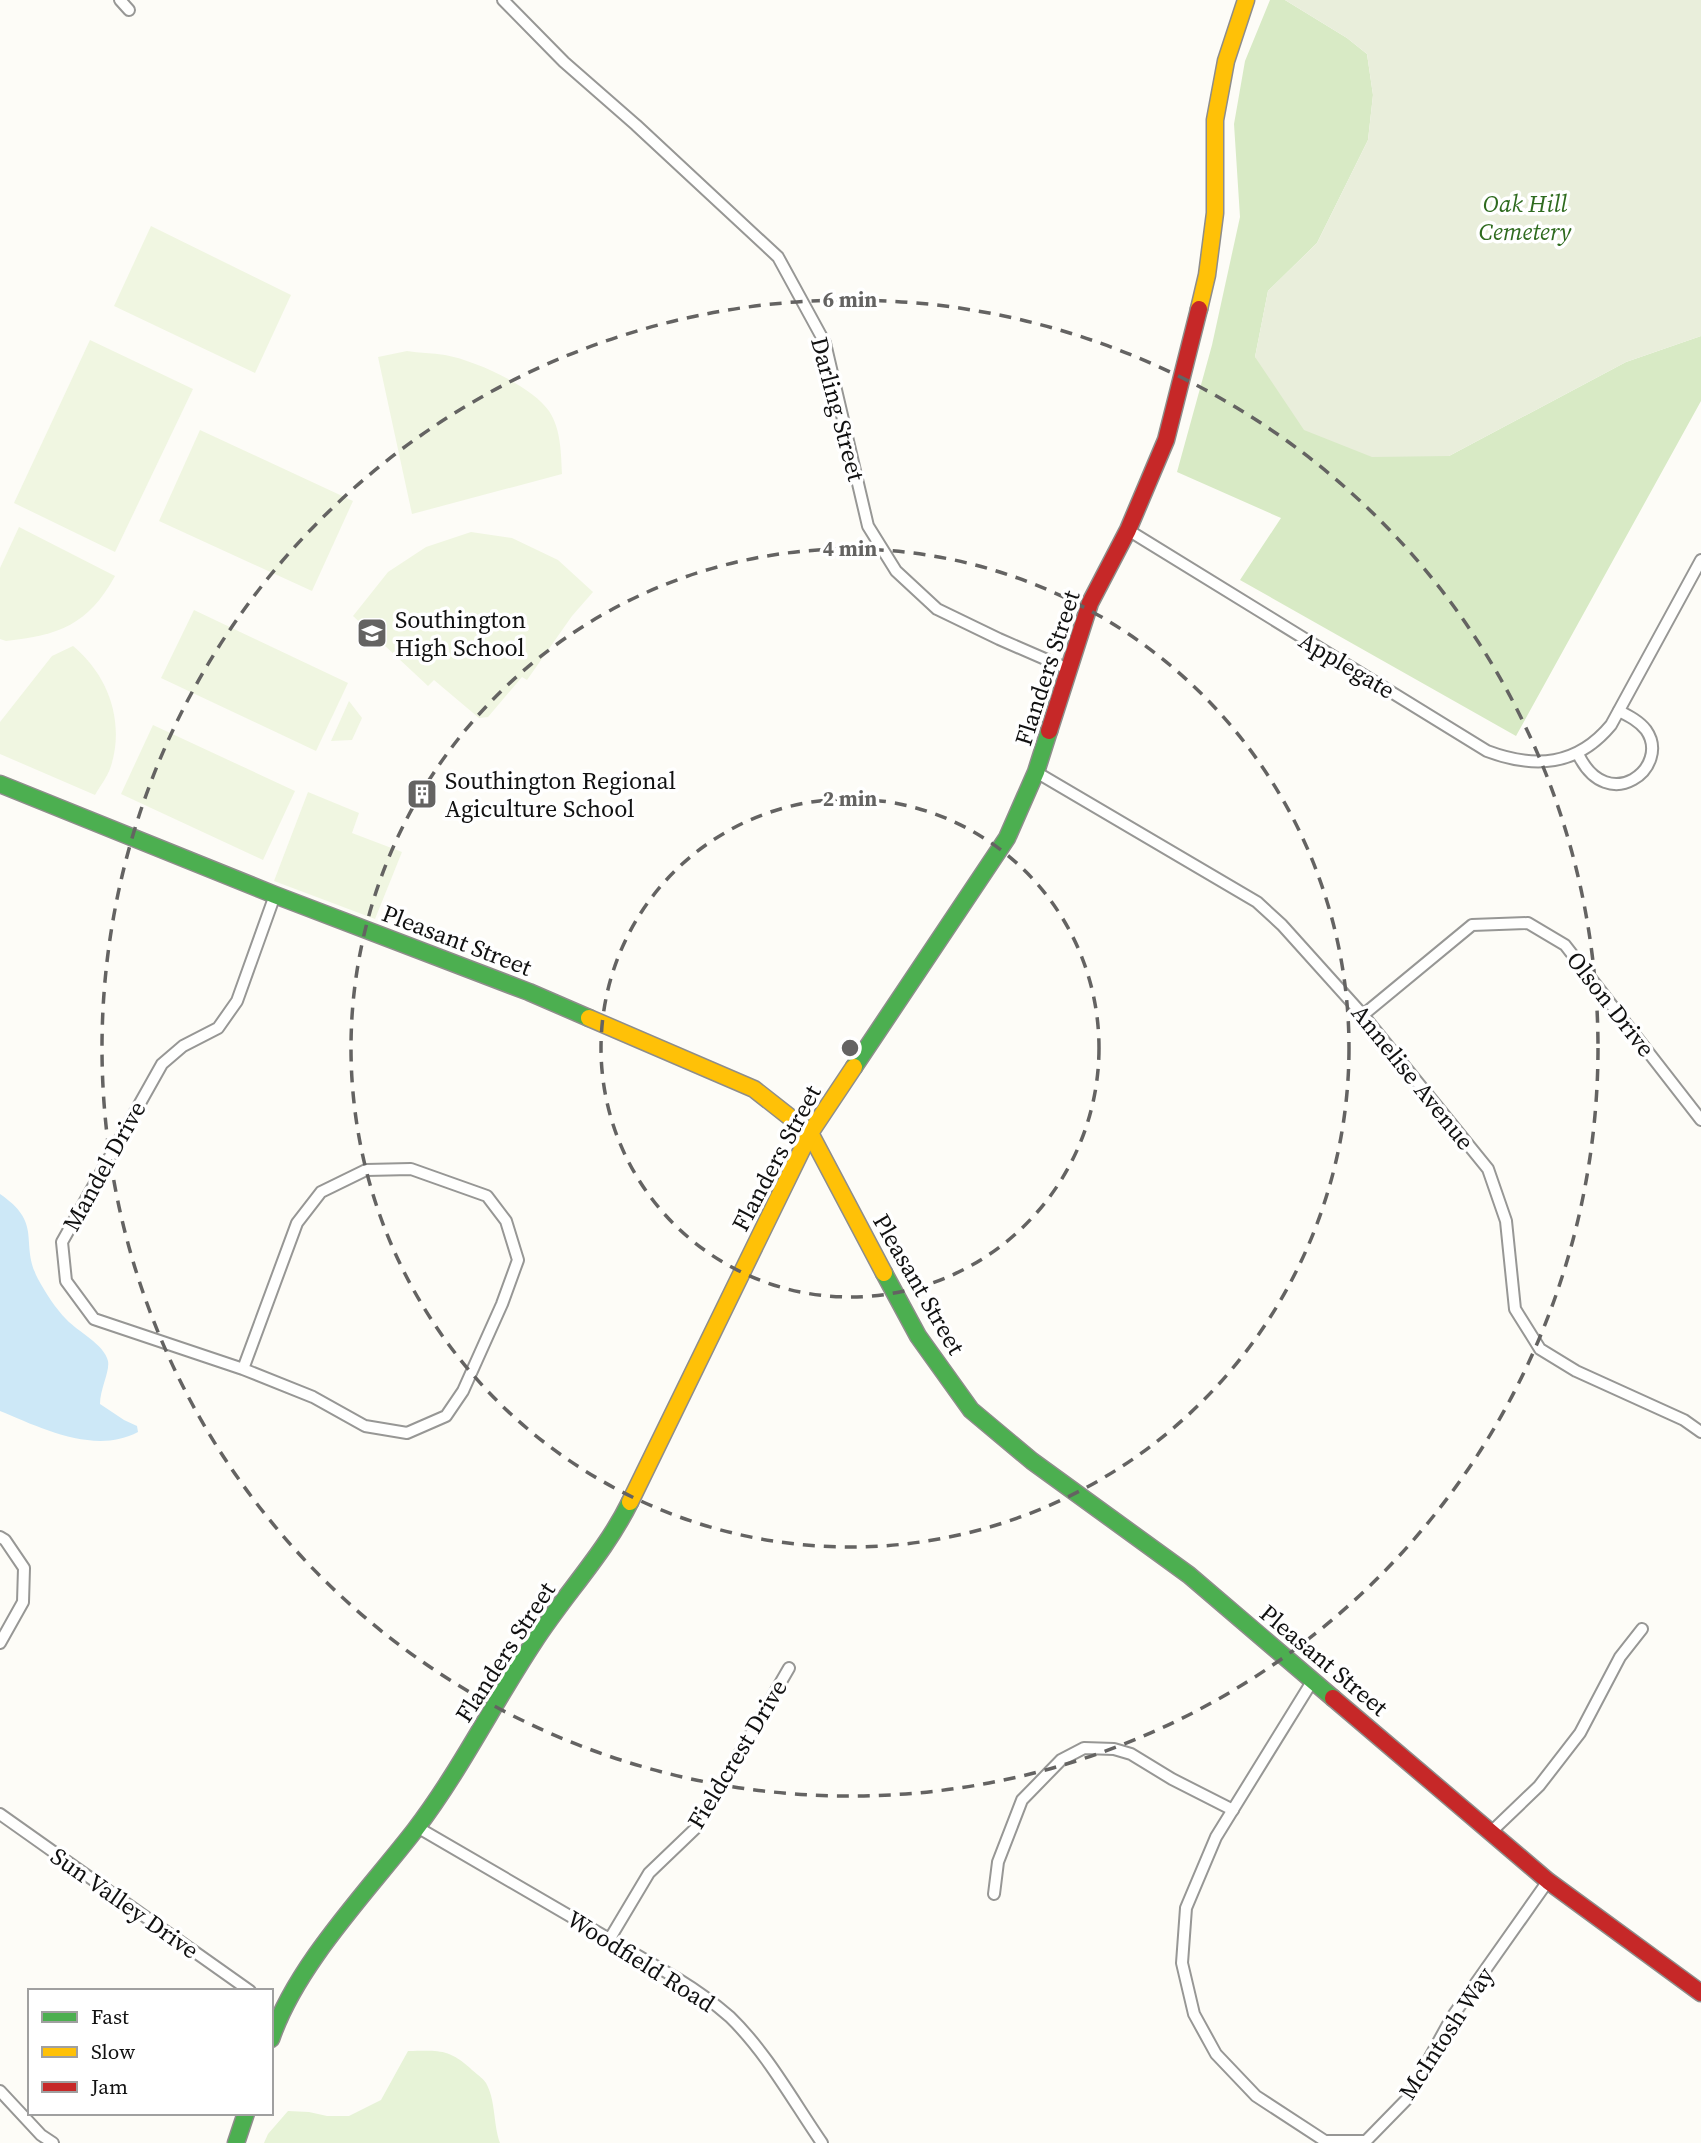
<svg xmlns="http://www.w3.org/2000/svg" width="1701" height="2143" viewBox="0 0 1701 2143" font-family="'Source Serif 4',serif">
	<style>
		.green { fill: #e7f3d7 }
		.forest { fill: #d8eac5 }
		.cemetery { fill: #e9eedb }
		.pitch { fill: #f0f6e1 }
		.water { fill: #cde8f7 }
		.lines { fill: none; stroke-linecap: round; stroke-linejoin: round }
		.street-casing { stroke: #979795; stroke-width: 14 }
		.fast-casing { stroke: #8e8d8b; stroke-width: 19 }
		.slow-casing { stroke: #8e8d8b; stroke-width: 19 }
		.jam-casing { stroke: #8e8d8b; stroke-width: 19 }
		.street { stroke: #fffffe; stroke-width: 10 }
		.fast { stroke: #4caf50; stroke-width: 16 }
		.slow { stroke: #ffc107; stroke-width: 16 }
		.jam { stroke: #c62828; stroke-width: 16 }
		.ring { fill: none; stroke: #646362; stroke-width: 3.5; stroke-dasharray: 12 9 }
		.labels { text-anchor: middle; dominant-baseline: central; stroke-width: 7; stroke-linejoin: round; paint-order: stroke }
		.park-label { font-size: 24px; font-style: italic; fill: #2f6b1f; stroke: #fff }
		.street-label { font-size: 24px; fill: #111; stroke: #fff }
		.poi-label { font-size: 24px; fill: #111; stroke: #fff; text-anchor: start }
		.centre { fill: #646362; stroke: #fff; stroke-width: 3.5 }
		.ring-label { font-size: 21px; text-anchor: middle; font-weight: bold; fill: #646362; stroke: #fff; stroke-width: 7; stroke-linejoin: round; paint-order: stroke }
	</style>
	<rect width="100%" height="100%" fill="#fdfcf7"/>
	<path class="green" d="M408 2051C438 2051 447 2048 470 2068 475 2073 483 2078 486 2083 496 2101 493 2124 500 2143H264L268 2134 288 2111 309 2112 327 2116H349L381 2100Z"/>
	<polygon class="forest" points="1270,0 1285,0 1347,38 1367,54 1373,95 1368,140 1317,243 1268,291 1255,357 1449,456 1626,362 1701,336 1701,401 1516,736 1240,580 1281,518 1177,472 1212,345 1240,217 1234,124 1245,61"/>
	<polygon class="cemetery" points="1285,0 1701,0 1701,336 1626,362 1449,456 1372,457 1304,430 1255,357 1268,291 1317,243 1368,140 1373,95 1367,54 1347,38"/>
	<g class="pitch">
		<polygon points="151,226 291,295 255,373 114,306"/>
		<polygon points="90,340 193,389 115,552 14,503"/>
		<path d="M407 351C419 353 432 353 445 355 474 360 532 386 549 411 561 429 561 453 562 474L412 514 378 357Z"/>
		<polygon points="200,430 353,501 312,591 159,521"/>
		<path d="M19 527 115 576C88 625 59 635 6 641L0 639V568Z"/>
		<polygon points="471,532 512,538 558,560 593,592 572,616 527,680 522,677 488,717 479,718 434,680 428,686 353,616 388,572 426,547"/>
		<polygon points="194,610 348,683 316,751 161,678"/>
		<path d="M73 646C108 675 125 721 111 766 108 776 100 786 95 795L0 754V722L52 656Z"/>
		<polygon points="349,701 362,718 352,740 331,741"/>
		<polygon points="153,725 295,791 263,860 121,794"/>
		<polygon points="308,792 359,813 352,833 402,852 375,919 274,881"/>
	</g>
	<path class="water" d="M0 1194C44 1224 19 1242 38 1279 45 1292 56 1309 66 1319 78 1332 104 1344 108 1361 110 1371 100 1389 100 1404L124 1420 137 1426 138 1432C95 1455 41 1428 0 1411Z"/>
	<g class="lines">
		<g class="street-casing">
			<g id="street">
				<polyline points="120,0 129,10"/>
				<polyline points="503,0 564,62 636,125 778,257 825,343 868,526 896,571 937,609 999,639 1068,669"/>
				<path d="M1128 530 1487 751C1535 769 1577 766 1611 725L1701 560"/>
				<path d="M1578 754C1608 817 1672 767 1646 730 1639 721 1629 716 1619 711"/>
				<polyline points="1036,772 1257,902 1282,925 1363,1015 1488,1169 1506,1221 1515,1309 1540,1349 1576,1371 1684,1420 1701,1432"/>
				<polyline points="1363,1015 1472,925 1528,923 1565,945 1701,1120"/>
				<polyline points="243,1369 297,1223 321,1192 366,1170 411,1169 487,1196 506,1221 518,1260 502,1304 463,1391 446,1416 407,1433 365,1426 313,1397 243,1369 94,1319 66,1281 62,1242 162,1064 183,1046 218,1028 237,1001 275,895"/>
				<polyline points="0,1537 5,1540 24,1568 23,1602 0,1643"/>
				<polyline points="1313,1680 1216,1837 1186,1908 1182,1963 1194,2014 1216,2054 1256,2096 1325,2141 1366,2141 1407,2099 1452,2017 1548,1881"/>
				<polyline points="0,1814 250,1991"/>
				<path d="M417 1827 678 1979C696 1990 714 2003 730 2017 767 2053 793 2101 822 2143"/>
				<polyline points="1491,1832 1539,1786 1580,1733 1620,1657 1642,1629"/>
				<polyline points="994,1894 998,1862 1022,1800 1061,1760 1084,1748 1114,1749 1131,1754 1172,1779 1233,1810"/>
				<polyline points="609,1940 649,1873 697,1827 789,1668"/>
				<polyline points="0,2091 41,2135 53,2143"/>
			</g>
		</g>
		<g class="fast-casing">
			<g id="fast">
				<polyline points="0,784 275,895 529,992 589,1018"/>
				<polyline points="854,1067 1007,838 1036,772 1049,731"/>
				<polyline points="884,1273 918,1336 971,1410 1032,1461 1189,1575 1333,1698"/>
				<path d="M271 2039C296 1965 367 1892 415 1830 460 1771 493 1704 534 1642 565 1594 605 1553 630 1502"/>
				<polyline points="236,2143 246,2113"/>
			</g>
		</g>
		<g class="slow-casing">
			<g id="slow">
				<polyline points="1199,309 1207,275 1215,213 1215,120 1226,61 1246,0"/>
				<polyline points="589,1018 754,1089 810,1133 884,1273"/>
				<polyline points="630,1502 810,1133 854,1067"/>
			</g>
		</g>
		<g class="jam-casing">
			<g id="jam">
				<polyline points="1049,731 1090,603 1128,530 1166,440 1199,309"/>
				<polyline points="1333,1698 1548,1881 1701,1993"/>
			</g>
		</g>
		<use href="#street" class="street"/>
		<use href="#fast" class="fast"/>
		<use href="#slow" class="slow"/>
		<use href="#jam" class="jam"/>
	</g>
	<g class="ring">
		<circle cx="850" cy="1048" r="249"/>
		<circle cx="850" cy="1048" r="499"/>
		<circle cx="850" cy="1048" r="748"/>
	</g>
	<defs>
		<g id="school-square" transform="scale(1.575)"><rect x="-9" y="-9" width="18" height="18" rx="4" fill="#646362" stroke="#fff"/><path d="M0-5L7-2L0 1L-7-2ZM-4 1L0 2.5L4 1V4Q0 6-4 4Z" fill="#fff"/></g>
		<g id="building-square" transform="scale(1.575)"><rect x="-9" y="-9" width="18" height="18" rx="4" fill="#646362" stroke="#fff"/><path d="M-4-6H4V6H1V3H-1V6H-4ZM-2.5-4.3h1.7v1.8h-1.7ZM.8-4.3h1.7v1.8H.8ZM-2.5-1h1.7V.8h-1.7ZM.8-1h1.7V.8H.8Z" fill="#fff"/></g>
	</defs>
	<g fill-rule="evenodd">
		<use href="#school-square" x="372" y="633"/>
		<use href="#building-square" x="422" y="794"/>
	</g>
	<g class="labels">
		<g class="park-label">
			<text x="1525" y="203">Oak Hill<tspan x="1525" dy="28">Cemetery</tspan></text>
		</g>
		<g class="street-label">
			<text transform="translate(838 409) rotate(75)">Darling Street</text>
			<text transform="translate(1347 665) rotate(31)">Applegate</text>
			<text transform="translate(1047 668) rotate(-72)">Flanders Street</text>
			<text transform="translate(457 940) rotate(21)">Pleasant Street</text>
			<text transform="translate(1611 1004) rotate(52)">Olson Drive</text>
			<text transform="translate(1413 1077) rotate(51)">Annelise Avenue</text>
			<text transform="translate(776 1158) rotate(-62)">Flanders Street</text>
			<text transform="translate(104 1166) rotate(-61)">Mandel Drive</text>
			<text transform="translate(919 1284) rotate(60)">Pleasant Street</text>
			<text transform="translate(505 1652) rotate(-57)">Flanders Street</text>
			<text transform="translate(1324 1660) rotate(40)">Pleasant Street</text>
			<text transform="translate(737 1754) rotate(-59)">Fieldcrest Drive</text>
			<text transform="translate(125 1903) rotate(35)">Sun Valley Drive</text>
			<text transform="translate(641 1961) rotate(32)">Woodfield Road</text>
			<text transform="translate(1446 2033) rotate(-57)">McIntosh Way</text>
		</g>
		<g class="poi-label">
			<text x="395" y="619">Southington<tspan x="395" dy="28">High School</tspan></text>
			<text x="445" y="780">Southington Regional<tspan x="445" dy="28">Agiculture School</tspan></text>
		</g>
	</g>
	<circle cx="850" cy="1048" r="10" class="centre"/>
	<g class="ring-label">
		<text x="850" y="307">6 min</text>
		<text x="850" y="556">4 min</text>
		<text x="850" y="806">2 min</text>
	</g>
	<rect x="28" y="1989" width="245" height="126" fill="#ffffff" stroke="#a0a0a0" stroke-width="2"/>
	<rect x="42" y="2012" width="35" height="10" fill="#4caf50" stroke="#a0a0a0" stroke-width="2"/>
	<text x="91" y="2024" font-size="21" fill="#111111">Fast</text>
	<rect x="42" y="2047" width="35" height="10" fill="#ffc107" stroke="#a0a0a0" stroke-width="2"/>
	<text x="91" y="2059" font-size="21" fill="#111111">Slow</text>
	<rect x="42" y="2082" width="35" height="10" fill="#c62828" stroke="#a0a0a0" stroke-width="2"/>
	<text x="91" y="2094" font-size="21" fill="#111111">Jam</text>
</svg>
